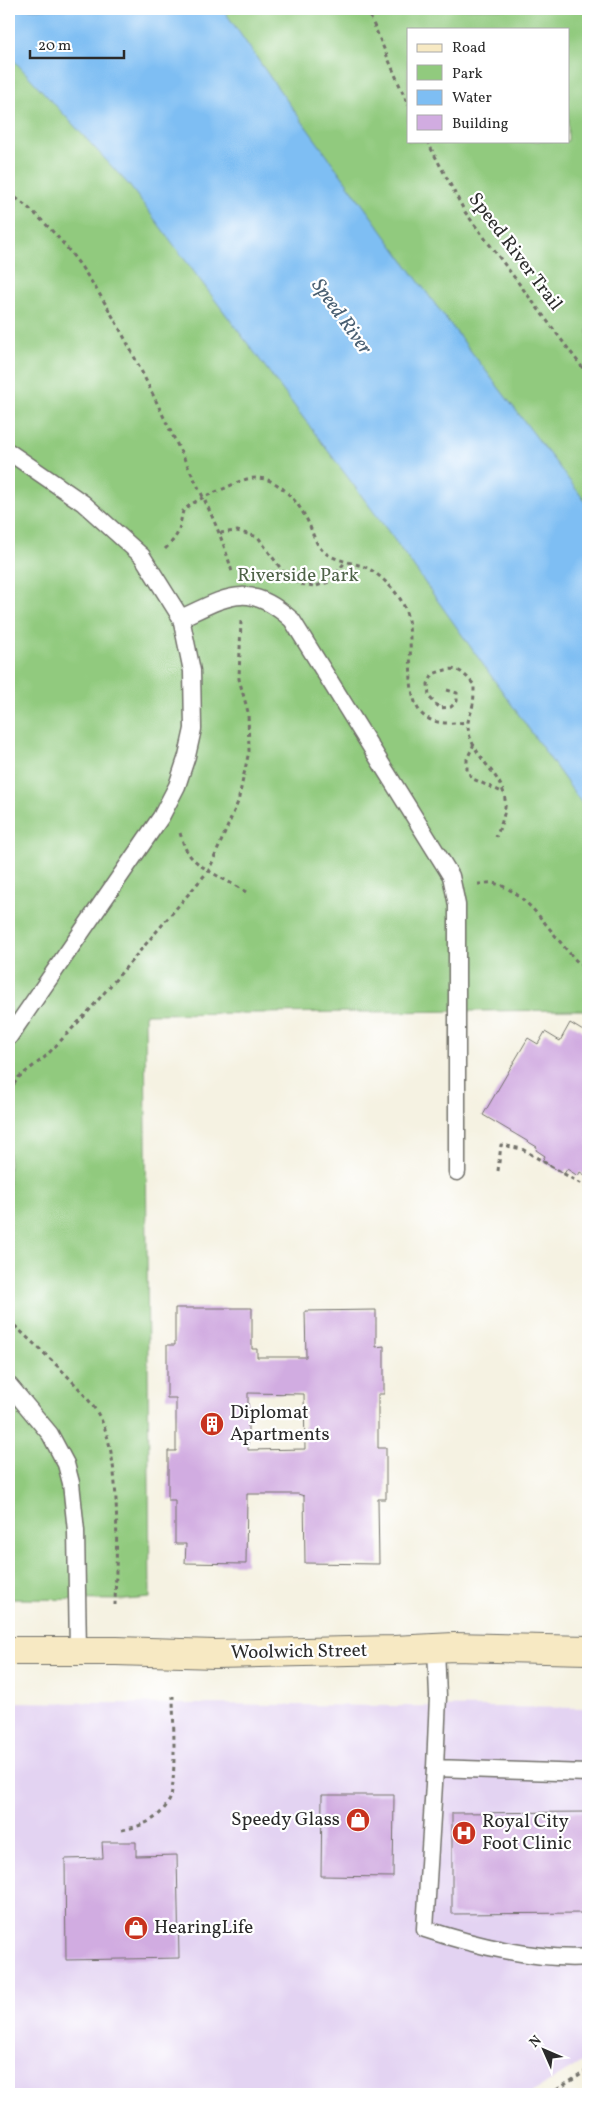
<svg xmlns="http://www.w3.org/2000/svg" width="597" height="2103" viewBox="0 0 597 2103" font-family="Vollkorn,serif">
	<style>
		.built { fill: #e3d3f2 }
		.green { fill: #91ca7e; stroke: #5e7a54; fill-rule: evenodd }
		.water { fill: #7ebef3; stroke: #54748f }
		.building { fill: #d1ace1; fill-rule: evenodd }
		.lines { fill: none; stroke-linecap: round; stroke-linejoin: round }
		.service-casing { stroke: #72716b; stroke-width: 19 }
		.secondary-casing { stroke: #72716b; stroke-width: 30 }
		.path { stroke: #72716b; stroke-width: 3; stroke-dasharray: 4 4; stroke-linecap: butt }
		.service { stroke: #fff; stroke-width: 16 }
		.secondary { stroke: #f7e9c3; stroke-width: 28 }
		.labels { text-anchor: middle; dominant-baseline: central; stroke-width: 4.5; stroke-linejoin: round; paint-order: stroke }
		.street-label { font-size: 19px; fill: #2b2b2b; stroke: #fff }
		.park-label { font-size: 19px; fill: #4f6348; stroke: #fff }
		.poi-label { font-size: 19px; fill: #2b2b2b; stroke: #fff; text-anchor: start }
		.water-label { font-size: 20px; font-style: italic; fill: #485e71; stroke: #fff }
	</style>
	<rect width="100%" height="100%" fill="#fff"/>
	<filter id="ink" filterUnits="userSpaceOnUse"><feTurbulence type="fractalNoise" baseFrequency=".02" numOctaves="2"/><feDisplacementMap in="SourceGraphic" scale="10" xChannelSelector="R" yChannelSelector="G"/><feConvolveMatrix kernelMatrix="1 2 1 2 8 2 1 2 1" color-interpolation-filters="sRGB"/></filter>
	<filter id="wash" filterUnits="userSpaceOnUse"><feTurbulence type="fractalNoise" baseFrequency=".0096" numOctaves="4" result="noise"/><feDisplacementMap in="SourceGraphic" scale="20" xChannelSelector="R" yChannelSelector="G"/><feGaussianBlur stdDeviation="1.12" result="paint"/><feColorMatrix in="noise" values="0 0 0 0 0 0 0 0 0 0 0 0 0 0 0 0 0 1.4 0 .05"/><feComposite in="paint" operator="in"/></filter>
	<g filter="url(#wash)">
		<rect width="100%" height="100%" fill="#f5f2e2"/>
		<polygon class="built" points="9,1702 588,1708 588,2058 530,2094 9,2094"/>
		<path class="green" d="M9 9H588V1010L145 1014 150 1598 125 1600 9 1599ZM408 29H568V141H408Z"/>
		<polygon class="water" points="9,9 223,9 272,80 435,304 588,505 588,812 391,535 129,185 9,55"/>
		<g id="blocks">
			<g class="building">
				<polygon points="570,1023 588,1034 588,1177 580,1172 578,1176 567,1169 564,1174 542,1161 545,1156 536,1150 537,1147 483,1115 528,1038 538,1044 545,1032 560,1041"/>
				<path d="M175 1308H252V1349H257V1357H306L305 1311 376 1310V1347L384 1346V1394H378V1448H386V1499H378L379 1564 305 1563 304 1496 298 1494H247L246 1564 185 1563 186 1544H175V1500H168V1451H176V1398H167V1345H175ZM248 1393 304 1394 305 1449 248 1450Z"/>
				<polygon points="322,1795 394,1795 393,1877 321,1876"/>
				<polygon points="588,1812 588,1913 452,1914 452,1813"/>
				<polygon points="102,1842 136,1842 136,1856 177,1855 179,1958 66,1960 65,1859 103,1858"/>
			</g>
		</g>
	</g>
	<g filter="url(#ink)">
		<use href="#blocks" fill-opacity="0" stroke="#72716b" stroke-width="1"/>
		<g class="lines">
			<g class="service-casing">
				<g id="service">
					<polyline points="9,452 83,503 142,556 181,618 192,671 193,729 187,756 177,786 161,817 9,1037"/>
					<path d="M181 618C228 596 249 581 292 620L451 876 457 905V1172"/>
					<polyline points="9,1385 50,1434 66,1464 71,1483 76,1531 78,1651"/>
					<polyline points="436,1648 438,1696 435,1768 588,1773"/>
					<path d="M435 1768 425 1929C472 1945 539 1961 588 1957"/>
				</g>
			</g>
			<g class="secondary-casing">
				<polyline id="secondary" points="9,1651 116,1651 215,1654 394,1650 454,1647 588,1650"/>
			</g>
			<g class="path">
				<polyline points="367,9 408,105"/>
				<polyline points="427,141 465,212 588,375"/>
				<path d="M9 193C89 249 131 351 173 436 195 482 219 523 232 572"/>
				<polyline points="220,533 237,531 258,537 284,573 299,584 316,586 329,582 346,561"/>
				<path d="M165 549C181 533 178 531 183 511 195 500 208 495 223 489 234 484 246 477 258 478 279 479 297 501 306 518 312 528 314 543 323 551 333 560 350 562 362 566 376 570 397 591 403 604 418 636 402 686 420 712 430 725 452 724 467 722"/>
				<path d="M447 690 457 693V701L451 707 440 708 429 697 428 684 433 674C455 666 459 667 474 685 474 691 474 698 473 704 470 720 465 719 470 737 473 746 480 756 486 764 509 792 510 804 496 837"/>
				<polyline points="474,744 467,759 467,771 473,779 504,793"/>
				<path d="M180 833C183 842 185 851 192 858 206 872 229 881 246 892"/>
				<path d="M478 884C483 884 489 882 493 883 533 892 558 949 588 971"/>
				<polyline points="9,1091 19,1077 45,1057 87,1013 209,870 238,802 249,751 248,712 239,679 241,620"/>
				<polyline points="498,1171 501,1145 522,1149 588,1188"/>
				<path d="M9 1320C36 1347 79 1382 98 1414 123 1455 116 1556 115 1605"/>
				<polyline points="585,1605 588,1593"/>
				<path d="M122 1830C142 1826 159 1820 169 1801 177 1787 173 1716 173 1696"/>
				<polyline points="550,2094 588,2070"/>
			</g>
			<use href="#service" class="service"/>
			<use href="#secondary" class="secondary"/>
		</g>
	</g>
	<defs>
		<g id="building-disc" transform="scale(1.25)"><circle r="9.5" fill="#c8321e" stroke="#fff"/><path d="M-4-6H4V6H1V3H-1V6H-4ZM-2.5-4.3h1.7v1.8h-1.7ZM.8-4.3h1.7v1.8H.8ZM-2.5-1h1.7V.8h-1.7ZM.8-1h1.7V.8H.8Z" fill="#fff"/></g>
		<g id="shop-disc" transform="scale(1.25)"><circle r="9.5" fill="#c8321e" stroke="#fff"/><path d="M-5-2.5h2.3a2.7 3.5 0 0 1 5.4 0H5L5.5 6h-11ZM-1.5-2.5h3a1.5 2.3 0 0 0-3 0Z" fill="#fff"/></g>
		<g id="hospital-disc" transform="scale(1.25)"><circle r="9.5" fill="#c8321e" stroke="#fff"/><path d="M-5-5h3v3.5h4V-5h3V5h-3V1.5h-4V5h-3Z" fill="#fff"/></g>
	</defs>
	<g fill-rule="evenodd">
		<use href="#building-disc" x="212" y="1424"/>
		<use href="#shop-disc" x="358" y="1820"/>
		<use href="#hospital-disc" x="464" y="1833"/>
		<use href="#shop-disc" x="136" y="1928"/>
	</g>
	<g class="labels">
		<g class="street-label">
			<text transform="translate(515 252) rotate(53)">Speed River Trail</text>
			<text transform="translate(299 1652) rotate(-1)">Woolwich Street</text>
		</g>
		<g class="park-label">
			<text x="298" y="576">Riverside Park</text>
		</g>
		<g class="poi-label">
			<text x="230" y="1413">Diplomat<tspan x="230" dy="22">Apartments</tspan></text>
			<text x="340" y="1820" text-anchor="end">Speedy Glass</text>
			<text x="482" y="1822">Royal City<tspan x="482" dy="22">Foot Clinic</tspan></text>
			<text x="154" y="1928">HearingLife</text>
		</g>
		<g class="water-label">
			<text transform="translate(341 317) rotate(54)">Speed River</text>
		</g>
	</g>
	<rect width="597" height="2103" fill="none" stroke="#fff" stroke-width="30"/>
	<rect x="407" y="28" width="162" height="115" fill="#ffffff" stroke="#aaaaaa"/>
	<rect x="417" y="44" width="25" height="8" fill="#f7e9c3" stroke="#aaaaaa"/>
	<text x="452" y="52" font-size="15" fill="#2b2b2b">Road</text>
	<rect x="417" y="65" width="25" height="15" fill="#91ca7e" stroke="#aaaaaa"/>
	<text x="452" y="78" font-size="15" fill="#2b2b2b">Park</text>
	<rect x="417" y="90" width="25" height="15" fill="#7ebef3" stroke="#aaaaaa"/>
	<text x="452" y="102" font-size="15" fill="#2b2b2b">Water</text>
	<rect x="417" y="115" width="25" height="15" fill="#d1ace1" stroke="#aaaaaa"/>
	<text x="452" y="128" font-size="15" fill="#2b2b2b">Building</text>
	<g transform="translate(544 2050) rotate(315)" stroke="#ffffff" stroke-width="4" paint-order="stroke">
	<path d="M0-4L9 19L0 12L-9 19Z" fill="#2b2b2b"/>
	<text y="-8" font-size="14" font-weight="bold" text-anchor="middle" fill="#2b2b2b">N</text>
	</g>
	<path d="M30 50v8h94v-8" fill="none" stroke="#2b2b2b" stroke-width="2.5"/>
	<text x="38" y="50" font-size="15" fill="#2b2b2b" stroke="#ffffff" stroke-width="4" paint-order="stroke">20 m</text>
</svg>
